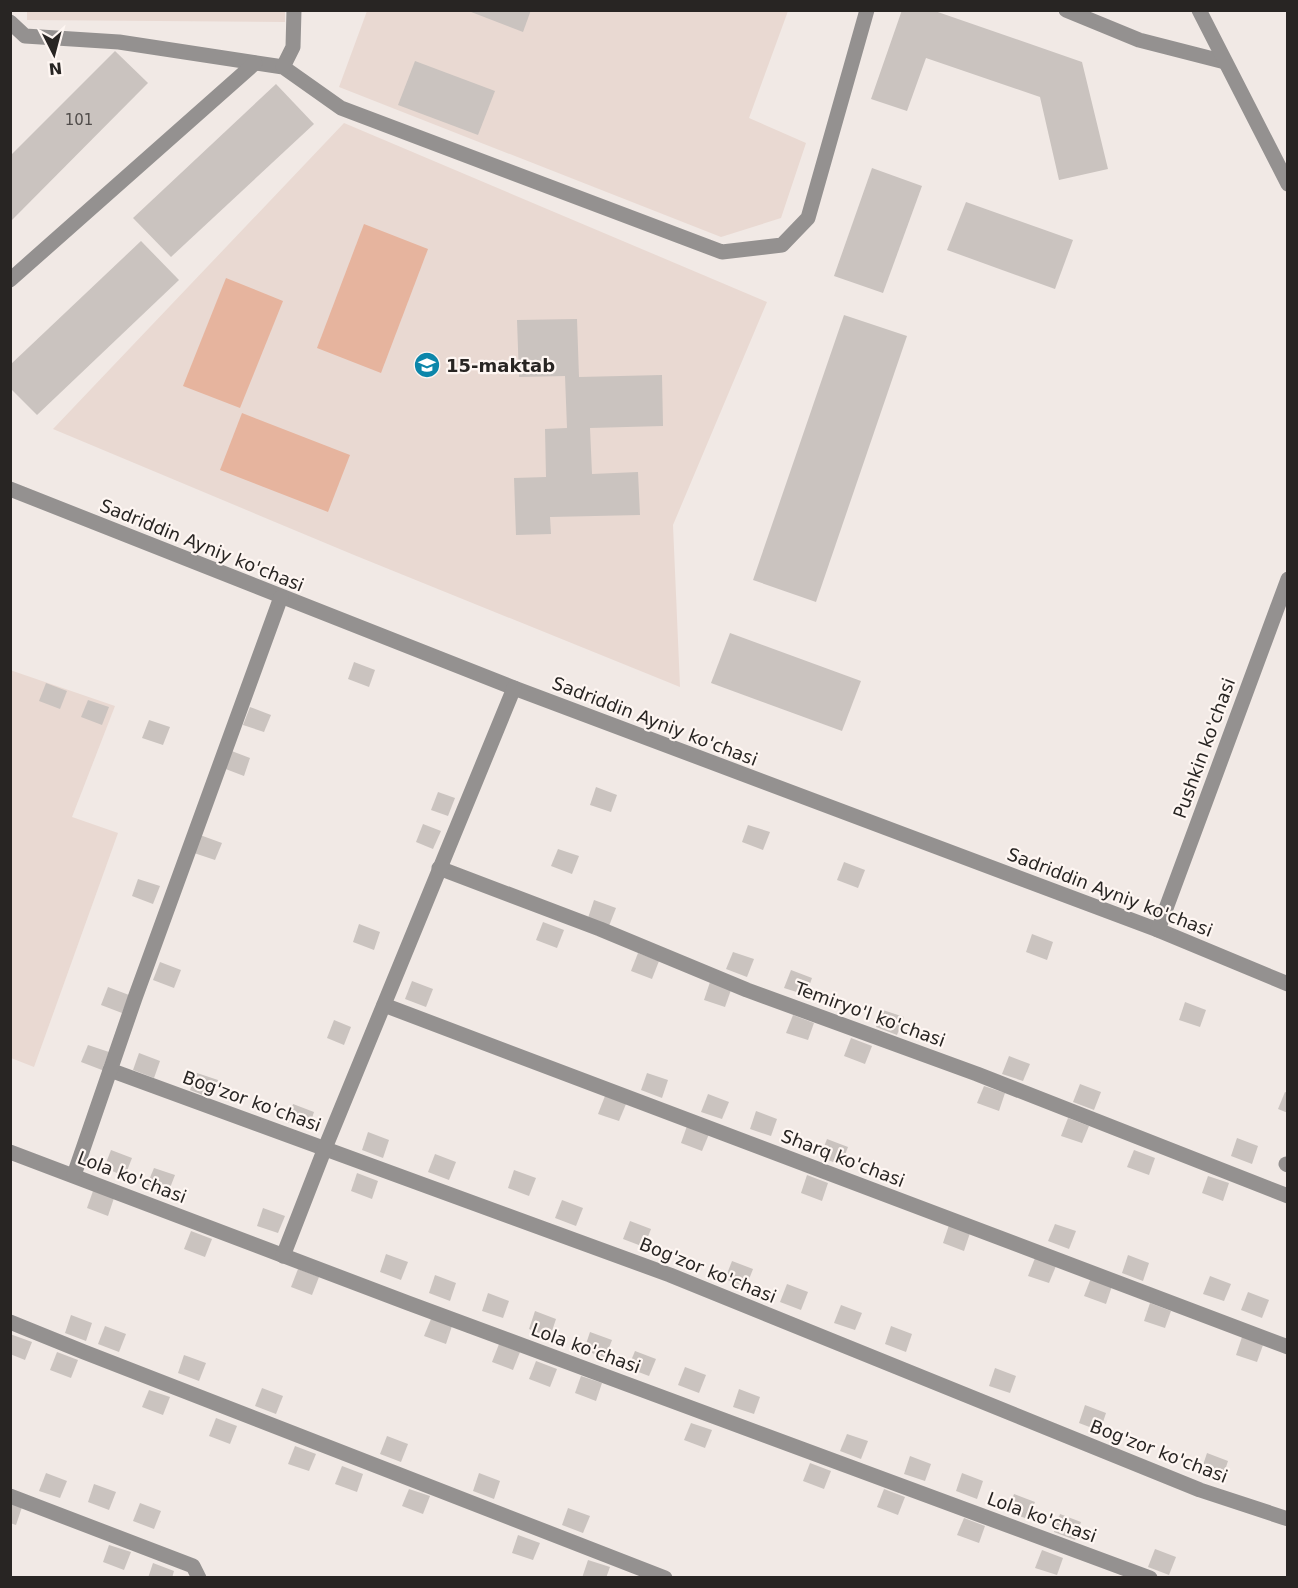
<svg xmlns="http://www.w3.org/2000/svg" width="1298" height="1588" viewBox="0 0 1298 1588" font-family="'DejaVu Sans',sans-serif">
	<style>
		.built { fill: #e9d9d2 }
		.green { fill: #e6b49e }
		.building { fill: #cac3bf }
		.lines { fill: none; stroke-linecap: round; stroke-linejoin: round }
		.minor { stroke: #949190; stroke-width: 15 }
		.labels { text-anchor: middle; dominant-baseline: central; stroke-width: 4.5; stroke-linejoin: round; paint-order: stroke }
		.number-label { font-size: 15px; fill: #504c4a }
		.poi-label { font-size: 18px; font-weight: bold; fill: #282523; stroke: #fef6f2; text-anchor: start }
		.street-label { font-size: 18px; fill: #282523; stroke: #fef6f2 }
	</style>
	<rect width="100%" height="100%" fill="#f1e9e5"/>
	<g class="built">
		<polygon points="27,11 285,10 285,22 27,20"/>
		<polygon points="367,11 788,11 749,118 806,143 781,218 721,237 339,87"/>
		<polygon points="344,123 767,302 673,525 680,687 354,555 53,429"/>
		<polygon points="10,670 115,706 72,817 118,833 34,1067 11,1058"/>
	</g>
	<g class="green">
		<polygon points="364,224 428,249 381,373 317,348"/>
		<polygon points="226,278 283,301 240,408 183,386"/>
		<polygon points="242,413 350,455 328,512 220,470"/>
	</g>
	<g class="building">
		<polygon points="466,10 531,10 523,32"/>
		<polygon points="902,10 932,10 1082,62 1108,169 1059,180 1040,97 926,58 907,111 871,99"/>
		<polygon points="115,51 148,83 10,222 10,156"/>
		<polygon points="415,61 495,91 478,135 398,105"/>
		<polygon points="276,84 314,124 171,257 133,218"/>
		<polygon points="872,168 922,186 883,293 834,276"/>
		<polygon points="966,202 1073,240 1055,289 947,250"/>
		<polygon points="141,241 179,280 37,415 10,388 10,365"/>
		<polygon points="844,315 907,336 816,602 753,580"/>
		<polygon points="577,319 579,377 662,375 663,426 590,428 592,474 638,472 640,515 550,517 551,534 516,535 514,478 546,477 545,429 567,428 565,376 519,377 517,320"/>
		<polygon points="730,633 861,681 842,731 711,683"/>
		<polygon points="354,662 375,670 369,687 348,679"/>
		<polygon points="46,683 67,691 60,709 39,701"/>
		<polygon points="88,700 109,707 102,725 81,717"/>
		<polygon points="250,707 271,715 264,732 243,725"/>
		<polygon points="149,720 170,727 163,745 142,738"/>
		<polygon points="229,750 250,758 244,776 223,768"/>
		<polygon points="596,787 617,795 611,812 590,805"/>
		<polygon points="438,792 455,798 448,816 431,810"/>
		<polygon points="423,824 441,831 433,849 416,842"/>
		<polygon points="748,825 770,832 763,850 742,842"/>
		<polygon points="200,835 222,843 215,860 194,853"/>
		<polygon points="558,849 579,856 572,874 551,866"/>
		<polygon points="844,862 865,870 858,888 837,880"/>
		<polygon points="138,879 160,886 153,904 132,896"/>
		<polygon points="594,900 616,908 609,926 588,918"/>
		<polygon points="543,922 564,930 557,948 536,940"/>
		<polygon points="359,924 380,932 374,950 353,942"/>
		<polygon points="1032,934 1053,942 1047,960 1026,952"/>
		<polygon points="733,952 754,959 747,977 726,969"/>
		<polygon points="638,953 659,961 652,979 631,971"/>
		<polygon points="160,962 181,970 174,988 153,980"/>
		<polygon points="791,970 812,978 806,995 784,988"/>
		<polygon points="412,981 433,989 426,1007 405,999"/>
		<polygon points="710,982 731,990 725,1007 704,1000"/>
		<polygon points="108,987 129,995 122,1013 101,1005"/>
		<polygon points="1185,1002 1206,1010 1200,1027 1179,1020"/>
		<polygon points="883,1010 904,1017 897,1035 876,1027"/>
		<polygon points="793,1015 814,1023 808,1040 786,1033"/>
		<polygon points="334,1020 351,1027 344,1045 327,1038"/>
		<polygon points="851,1038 872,1046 865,1064 844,1056"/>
		<polygon points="88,1045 109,1052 102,1070 81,1062"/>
		<polygon points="139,1053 160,1061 154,1078 133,1070"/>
		<polygon points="1009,1056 1030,1064 1023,1081 1002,1074"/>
		<polygon points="197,1073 218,1080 211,1098 190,1090"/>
		<polygon points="647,1073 668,1080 662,1098 641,1090"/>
		<polygon points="1080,1084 1101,1092 1094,1110 1073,1102"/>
		<polygon points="984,1086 1005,1093 999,1111 977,1103"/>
		<polygon points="1285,1092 1288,1093 1288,1113 1278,1109"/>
		<polygon points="708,1094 729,1102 722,1119 701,1112"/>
		<polygon points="605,1096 626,1104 619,1121 598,1114"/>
		<polygon points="293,1104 314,1112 308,1130 287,1122"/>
		<polygon points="756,1111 777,1119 771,1136 750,1129"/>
		<polygon points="1068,1118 1089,1126 1082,1143 1061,1136"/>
		<polygon points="687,1126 709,1134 702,1151 681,1143"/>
		<polygon points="368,1132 389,1140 383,1158 362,1150"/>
		<polygon points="1237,1138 1258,1146 1252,1164 1231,1156"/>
		<polygon points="827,1139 848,1147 841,1165 820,1157"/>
		<polygon points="111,1150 132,1158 125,1176 104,1168"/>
		<polygon points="1134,1150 1155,1158 1149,1175 1127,1167"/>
		<polygon points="435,1154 456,1162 449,1180 428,1172"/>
		<polygon points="154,1168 175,1175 168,1193 147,1185"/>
		<polygon points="514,1170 536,1178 529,1196 508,1188"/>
		<polygon points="357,1173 378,1181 372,1199 351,1191"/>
		<polygon points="807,1175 828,1183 822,1201 801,1193"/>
		<polygon points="1208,1176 1229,1183 1223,1201 1202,1193"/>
		<polygon points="93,1191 114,1198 108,1216 87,1208"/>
		<polygon points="562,1200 583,1208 576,1226 555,1218"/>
		<polygon points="263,1208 285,1216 278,1233 257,1226"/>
		<polygon points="630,1221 651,1229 644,1247 623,1239"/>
		<polygon points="1055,1224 1076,1231 1069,1249 1048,1241"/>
		<polygon points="949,1225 970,1233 964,1251 943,1243"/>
		<polygon points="191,1231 212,1239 205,1257 184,1249"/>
		<polygon points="386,1254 408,1262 401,1280 380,1272"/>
		<polygon points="1128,1255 1149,1263 1143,1281 1122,1273"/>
		<polygon points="1035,1258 1056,1266 1049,1283 1028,1276"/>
		<polygon points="732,1261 753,1269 746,1287 725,1279"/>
		<polygon points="298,1269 319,1277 312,1295 291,1287"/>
		<polygon points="435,1275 456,1283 450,1301 429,1293"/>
		<polygon points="1210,1276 1231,1284 1224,1301 1203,1294"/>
		<polygon points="1091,1278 1112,1286 1106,1304 1084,1296"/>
		<polygon points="787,1284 808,1292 801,1310 780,1302"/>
		<polygon points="1248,1292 1269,1300 1262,1318 1241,1310"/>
		<polygon points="488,1293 509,1301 503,1318 482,1311"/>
		<polygon points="1150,1303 1171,1311 1165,1328 1144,1321"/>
		<polygon points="841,1305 862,1313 855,1330 834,1323"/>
		<polygon points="535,1311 556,1319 550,1337 529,1329"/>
		<polygon points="71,1315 92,1323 86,1341 65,1333"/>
		<polygon points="431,1319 452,1326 446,1344 424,1336"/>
		<polygon points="105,1326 126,1334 119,1352 98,1344"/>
		<polygon points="891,1326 912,1334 906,1352 885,1344"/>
		<polygon points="590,1332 612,1340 605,1358 584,1350"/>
		<polygon points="10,1334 32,1342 25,1360 10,1354"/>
		<polygon points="1242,1337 1263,1345 1257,1362 1236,1355"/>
		<polygon points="499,1344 520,1352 513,1370 492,1362"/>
		<polygon points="635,1351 656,1359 649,1376 628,1368"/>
		<polygon points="57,1352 78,1360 71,1378 50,1370"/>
		<polygon points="184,1355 206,1363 199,1381 178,1373"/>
		<polygon points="536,1361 557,1369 550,1387 529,1379"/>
		<polygon points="685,1367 706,1375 699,1393 678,1385"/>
		<polygon points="995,1368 1016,1376 1010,1393 989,1386"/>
		<polygon points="581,1376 602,1383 596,1401 575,1393"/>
		<polygon points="262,1388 283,1396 276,1414 255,1406"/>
		<polygon points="739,1389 760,1397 754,1414 733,1407"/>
		<polygon points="149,1390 170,1397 163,1415 142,1407"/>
		<polygon points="1085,1405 1106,1413 1100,1431 1079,1423"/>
		<polygon points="216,1418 237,1426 230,1444 209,1436"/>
		<polygon points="691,1423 712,1430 705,1448 684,1440"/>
		<polygon points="847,1434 868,1441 861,1459 840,1451"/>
		<polygon points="387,1436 408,1444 401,1462 380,1454"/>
		<polygon points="295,1446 316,1454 309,1471 288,1464"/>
		<polygon points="1207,1453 1228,1461 1222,1479 1201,1471"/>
		<polygon points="910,1456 931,1464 925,1481 904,1474"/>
		<polygon points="810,1463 831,1471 824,1489 803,1481"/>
		<polygon points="342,1466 363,1474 357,1492 335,1484"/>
		<polygon points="46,1473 67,1481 60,1498 39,1491"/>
		<polygon points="479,1473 500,1481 494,1499 473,1491"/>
		<polygon points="962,1473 983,1481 977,1499 956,1491"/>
		<polygon points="94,1484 116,1492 109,1510 88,1502"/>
		<polygon points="409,1489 430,1496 423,1514 402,1506"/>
		<polygon points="884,1489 905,1497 898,1515 877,1507"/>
		<polygon points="1014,1494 1035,1502 1028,1519 1007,1512"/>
		<polygon points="10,1502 22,1507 16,1525 10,1523"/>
		<polygon points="140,1503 161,1511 154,1529 133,1521"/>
		<polygon points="568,1508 590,1516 583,1533 562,1525"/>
		<polygon points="1060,1514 1081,1522 1075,1540 1054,1532"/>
		<polygon points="964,1518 985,1526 979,1543 957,1535"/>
		<polygon points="518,1535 540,1543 533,1560 512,1553"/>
		<polygon points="109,1545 131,1552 124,1570 103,1562"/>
		<polygon points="1155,1549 1176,1557 1169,1575 1148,1567"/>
		<polygon points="1042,1550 1063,1558 1057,1575 1035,1568"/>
		<polygon points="588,1560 610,1567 606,1578 582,1578"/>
		<polygon points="153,1563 174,1571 172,1578 148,1578"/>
	</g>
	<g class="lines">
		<g class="minor">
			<polyline points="1066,10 1139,40 1225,62"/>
			<polyline points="1199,10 1288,184"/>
			<polyline points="10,22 25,36 119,42 283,67 341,108 722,252 782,245 808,218 867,10"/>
			<polyline points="283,67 293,47 294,10"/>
			<polyline points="10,280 255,63"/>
			<polyline points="10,489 514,688 1158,930 1288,984"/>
			<polyline points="439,868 600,929 747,990 977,1074 1288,1196"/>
			<polyline points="1158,930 1288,579"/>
			<polyline points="384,1005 1288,1347"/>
			<polyline points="110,1070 670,1275 1200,1490 1288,1519"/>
			<polyline points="10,1152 408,1303 1150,1578"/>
			<polyline points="1286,1164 1288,1165"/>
			<polyline points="74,1175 135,998 281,597"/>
			<polyline points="283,1256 325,1148 514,688"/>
			<polyline points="10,1322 84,1352 665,1578"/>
			<polyline points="10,1496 193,1566 199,1578"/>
		</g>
	</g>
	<defs>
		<g id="school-disc" transform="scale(1.35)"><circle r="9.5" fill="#0c86aa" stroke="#fef6f2"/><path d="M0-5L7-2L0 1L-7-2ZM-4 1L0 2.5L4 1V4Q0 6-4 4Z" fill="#fff"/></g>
	</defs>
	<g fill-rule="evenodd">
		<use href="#school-disc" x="427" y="365"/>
	</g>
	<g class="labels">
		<g class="number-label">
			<text x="79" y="120">101</text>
		</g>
		<g class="poi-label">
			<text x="446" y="365">15-maktab</text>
		</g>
		<g class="street-label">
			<text transform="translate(202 545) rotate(22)">Sadriddin Ayniy ko'chasi</text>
			<text transform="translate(655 721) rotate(21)">Sadriddin Ayniy ko'chasi</text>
			<text transform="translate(1204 748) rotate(-70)">Pushkin ko'chasi</text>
			<text transform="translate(1110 892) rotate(21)">Sadriddin Ayniy ko'chasi</text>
			<text transform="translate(870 1014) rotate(20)">Temiryo'l ko'chasi</text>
			<text transform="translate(252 1101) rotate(20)">Bog'zor ko'chasi</text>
			<text transform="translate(843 1158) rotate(21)">Sharq ko'chasi</text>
			<text transform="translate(132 1177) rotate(21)">Lola ko'chasi</text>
			<text transform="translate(708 1270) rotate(22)">Bog'zor ko'chasi</text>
			<text transform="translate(586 1348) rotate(20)">Lola ko'chasi</text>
			<text transform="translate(1159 1451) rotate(21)">Bog'zor ko'chasi</text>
			<text transform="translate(1042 1517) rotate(20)">Lola ko'chasi</text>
		</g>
	</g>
	<rect width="1298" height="1588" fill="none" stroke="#282523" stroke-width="24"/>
	<g transform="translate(54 54) rotate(174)" stroke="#fef6f2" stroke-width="4.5" paint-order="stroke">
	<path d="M0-4.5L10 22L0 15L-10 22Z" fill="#282523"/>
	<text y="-9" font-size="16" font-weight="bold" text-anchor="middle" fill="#282523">N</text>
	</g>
</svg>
